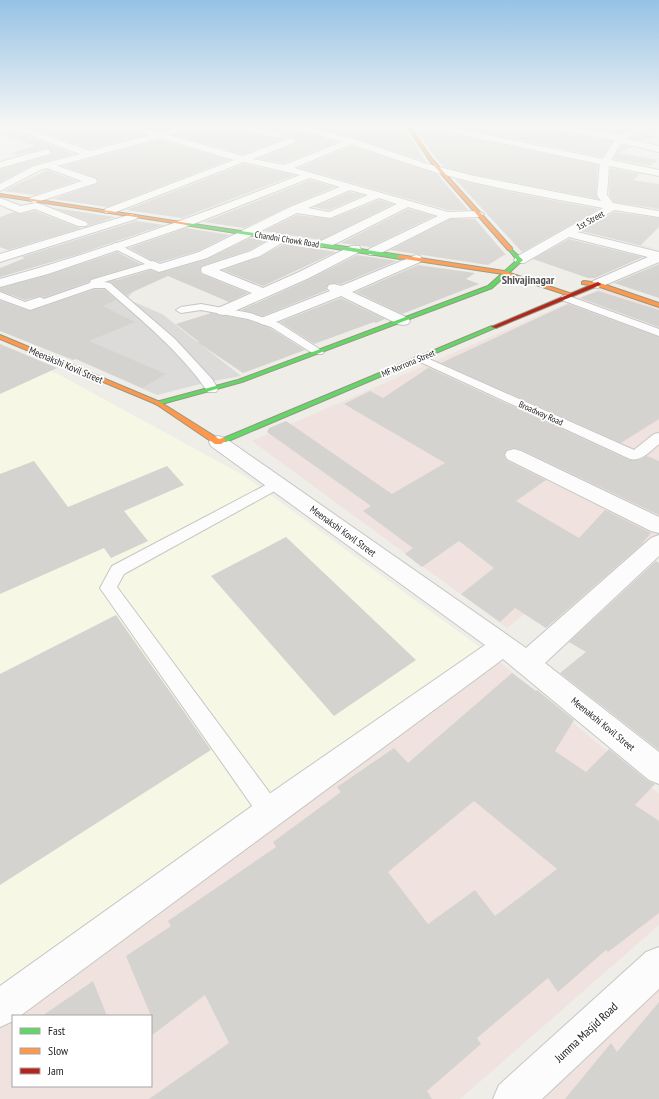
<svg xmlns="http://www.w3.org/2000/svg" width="659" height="1099" viewBox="0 0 659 1099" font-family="'PT Sans Narrow',sans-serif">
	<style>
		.commercial { fill: #f0e2de; fill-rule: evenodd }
		.education { fill: #f6f7e4 }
		.religious { fill: #dcdbd9 }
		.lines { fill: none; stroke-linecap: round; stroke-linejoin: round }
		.stream { fill: #bcd6e1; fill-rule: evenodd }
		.building { fill: #d5d3cf; fill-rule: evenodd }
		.lane-casing { stroke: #c6c6c4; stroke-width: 2 }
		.street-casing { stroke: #c6c6c4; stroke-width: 2 }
		.fast-casing { stroke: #949880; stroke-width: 2 }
		.slow-casing { stroke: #949880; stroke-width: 2 }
		.jam-casing { stroke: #949880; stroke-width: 2 }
		.lane { fill: #fcfcfc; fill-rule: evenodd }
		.street { fill: #fcfcfc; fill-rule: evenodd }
		.fast { fill: #63d668; fill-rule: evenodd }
		.slow { fill: #ff974d; fill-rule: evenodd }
		.jam { fill: #b3261e; fill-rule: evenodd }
		.labels { text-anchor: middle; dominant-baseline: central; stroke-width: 3.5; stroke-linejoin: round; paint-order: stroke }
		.far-street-label { font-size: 9px; fill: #1f1f1f; stroke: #fff }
		.street-label { font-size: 10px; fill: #1f1f1f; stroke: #fff }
		.far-district-label { font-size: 12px; font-weight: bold; fill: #525252; stroke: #fff }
		.near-street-label { font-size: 12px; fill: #1f1f1f; stroke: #fff }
	</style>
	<rect width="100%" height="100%" fill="#eeede8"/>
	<g class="commercial">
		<polygon points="602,288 659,308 659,538 563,626 533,607 507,628 252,441"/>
		<path d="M497 660 659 794V925L460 1099H0V1024ZM13 1016H151V1086H13Z"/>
		<polygon points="659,980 659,1099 539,1099"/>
	</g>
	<polygon class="education" points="0,349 58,374 243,475 481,648 0,990"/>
	<polygon class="religious" points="113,278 134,290 127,299 162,314 241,376 208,382 157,395 0,325 0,294 25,305 61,290"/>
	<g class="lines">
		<polygon class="stream" points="303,125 316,127 357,140 354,141 315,129 294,125"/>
	</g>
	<g class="building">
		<polygon points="43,125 59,131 65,129 63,125 118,125 145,135 90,149 30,128"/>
		<polygon points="139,125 182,125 160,131"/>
		<polygon points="204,125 236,125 242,131 278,139 283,134 281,132 273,130 311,134 337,142 284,163 258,159 295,144 296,140 294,138 287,138 243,154 174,135"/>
		<polygon points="304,125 402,125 426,162 354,138"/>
		<polygon points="413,125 420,125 425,128 598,165 596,195 598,199 470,174 444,167 435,157"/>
		<polygon points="447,125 530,125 535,128 613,141 602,157"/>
		<polygon points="565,125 635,125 620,133"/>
		<polygon points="652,125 659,125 659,129 649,134 658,136 645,141 630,138"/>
		<polygon points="16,132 75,154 33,165 0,182 0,169 50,155 52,153 47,148 18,155 10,153 35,146 3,135"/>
		<polygon points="160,140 229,160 107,207 53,199 96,184 98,182 96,178 62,166"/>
		<polygon points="622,145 631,147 618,153 658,160 650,166 613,159"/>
		<polygon points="351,146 437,174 468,210 448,210 299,168"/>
		<polygon points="244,164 295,175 182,218 126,210"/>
		<polygon points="610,168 640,174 633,180 659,184 659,209 614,202 609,195"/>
		<polygon points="47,170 77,181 34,195 4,191"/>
		<polygon points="455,179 520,194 599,209 522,252"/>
		<polygon points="310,180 335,187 289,206 244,228 204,222"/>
		<polygon points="350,192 364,195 329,210 313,207"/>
		<polygon points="379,200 393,204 321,240 264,231 297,215 331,219"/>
		<polygon points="54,208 115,217 89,226 90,224 87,221"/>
		<polygon points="408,209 434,216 370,247 341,243"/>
		<polygon points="35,211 77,227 82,228 8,250 0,247 0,217 14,212 20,214"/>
		<polygon points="614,212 659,218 659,227 641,245 659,250 581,231"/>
		<polygon points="450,219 475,219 506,255 504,255 488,265 390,250"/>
		<polygon points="136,221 164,225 76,255 0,277 0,268 25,258 21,257"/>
		<polygon points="186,228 230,235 198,251 160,262 151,260 129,248"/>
		<polygon points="250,238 266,241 250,250 202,266 200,270 201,274 248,293 229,302 168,276 126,295 111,282 150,270 159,273 207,259"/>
		<polygon points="569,239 643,257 595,278 588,278 533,259"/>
		<polygon points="284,244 336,252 263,286 223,270 260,257"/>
		<polygon points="117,252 141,264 91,279 89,282 44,297 40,296 25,300 0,291 0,288 48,275"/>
		<polygon points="357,255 397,261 341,284 334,283 329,284 326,288 327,290 263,316 241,310 310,279"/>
		<polygon points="659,264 659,298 614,283"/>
		<polygon points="418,265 475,273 466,279 479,284 402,314 356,292"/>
		<polygon points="94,290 104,290 116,300 103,306 135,322 89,341 166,374 142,388 76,359 73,360 0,331 0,301 30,311"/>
		<polygon points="598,291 659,310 659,327 580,298"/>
		<polygon points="341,298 385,319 376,323 374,322 314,344 280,322"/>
		<polygon points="568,304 659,337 659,419 621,443 441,363"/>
		<polygon points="211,313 248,320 270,328 305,350 243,373 197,342 199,342 176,324"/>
		<polygon points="0,344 57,368 0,394"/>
		<polygon points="428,368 429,368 629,460 639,460 647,456 659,461 659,515 522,450 514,448 506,450 504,456 506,460 546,480 516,501 579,538 605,510 651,533 641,545 546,628 515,608 500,622 461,594 494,568 459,541 422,567 405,554 413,548 363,511 371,506 267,432 269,428 286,421 392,494 445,463 344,404 370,391 383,398"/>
		<polygon points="34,461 68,507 167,466 184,485 124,511 148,541 111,558 104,548 0,594 0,474"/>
		<polygon points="286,537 416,660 334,716 211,576"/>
		<polygon points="656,561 659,563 659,750 560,673 586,652 569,642"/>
		<polygon points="116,615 211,750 0,885 0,674"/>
		<path d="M512 673 536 691 537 690 574 720 555 751 586 772 609 749 648 781 655 784 635 805 659 821V913L608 952 606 950 558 992 548 978 477 1038 481 1044 427 1091 432 1099H149L229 1043 205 995 151 1036V1016L126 956 171 926 168 921 276 847 273 842 341 792 337 787 394 748 408 763ZM474 801 557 869 495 916 475 890 428 924 388 872Z"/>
		<polygon points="93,981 107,1016 42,1016"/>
		<polygon points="659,1002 659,1099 565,1099 611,1043 617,1052"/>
	</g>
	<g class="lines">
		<g class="lane-casing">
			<g id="lane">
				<path d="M116 243 158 265 156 267 104 282 110 283 175 339 212 379 218 389 216 392H208C180 351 141 320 105 288H94L30 310 0 299V292L25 302 40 297 44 299 90 283 91 280 145 264 113 248 112 246 113 244Z"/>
				<polygon points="566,295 659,329 659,336 562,300 561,298 562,296"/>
				<polygon points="201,304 250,313 279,323 324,352 322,354 314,354 271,327 248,319 201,310 181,313 176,310 181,307"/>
				<path d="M420 355 634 450 654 434 659 433V444C651 450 642 462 630 459L416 360 414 358 416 356Z"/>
				<polygon points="277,479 282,481 284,484 282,487 124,574 117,587 278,804 281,812 278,820 270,823 262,820 100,588 112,566"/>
			</g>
		</g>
		<g class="street-casing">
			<g id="street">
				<path d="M3 125H16L90 151 150 135 119 125H133L160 133 189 125H203L169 135 243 156 288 139H294L295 141 294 143 253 159 284 165 342 142 311 133 265 127 261 125H293L311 128 354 139 424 163 470 175 601 201 597 195 600 164 425 127 421 125H438L603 159 615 140 535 127 531 125H553L620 135 639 125H651L626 139 659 146V152L621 143 611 160 659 170V176L609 166 607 195 613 203 659 211V217L614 210 577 232 659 252V262L598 288 593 287 591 284 593 281 648 257 569 237 524 263H516L514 260 516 257 603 208C548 198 492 188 438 173 409 164 380 154 351 144L294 168 448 212 478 211 484 214 478 217 450 218 377 255H369L367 252 369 249 438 216 408 207 329 247H321L319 244 321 241 397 204 379 198 330 218 297 213 207 258 159 272 149 268 147 265 149 262 153 261 160 264 199 252 290 207 340 187 310 178 191 225 48 274 0 287V279C102 251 201 214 300 175L244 162 113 213H105L104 211 105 209 234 160 160 138 57 166 96 179 97 181 96 183 34 203 29 200 30 198 82 181 47 168 40 170 0 191V184L34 166 80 154ZM350 190 368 195 329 212 308 208Z"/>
				<polygon points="48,125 60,125 64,128 60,130"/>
				<polygon points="237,125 247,125 281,133 282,135 278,138 242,130"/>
				<polygon points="47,149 51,152 50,154 0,168 0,162"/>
				<polygon points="0,198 21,206 36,203 40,204 86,222 88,224 86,226 78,226 35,209 20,213 0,205"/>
				<polygon points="132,214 138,217 136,219 0,262 0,254"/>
				<polygon points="281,234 285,235 287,238 285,241 260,256 219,270 263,288 299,272 351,246 359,246 361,249 359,252 309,278 228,314 223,315 218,314 216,311 218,308 252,293 202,273 201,270 202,267 251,251"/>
				<polygon points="416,255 420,256 422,259 420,262 352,292 408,318 410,321 408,324 403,325 398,324 341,296 271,324 266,325 261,324 259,321 261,318 330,291 327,288 329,285 334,284 341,286"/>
				<polygon points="218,436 225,438 526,648 651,538 659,535 659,556 545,663 659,752 659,784 649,780 503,659 20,1016 13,1016 13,1021 0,1027 0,986 259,801 485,645 211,446 209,442 211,438"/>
				<polygon points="514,449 521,451 659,517 659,533 651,531 507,459 505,455 507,451"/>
				<polygon points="659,947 659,989 542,1099 493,1099 499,1085 646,952"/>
			</g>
		</g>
		<g class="fast-casing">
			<g id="fast">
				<polygon points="187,223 400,255 403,257 400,259 185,225"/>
				<polygon points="510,248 523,260 492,288 242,382 158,405 154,403 156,402 238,380 488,286 517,260 508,249"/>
				<polygon points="492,326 497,327 226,442 220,442 219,440"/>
			</g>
		</g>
		<g class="slow-casing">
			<g id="slow">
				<polygon points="406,125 409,125 432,159 512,248 512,250 508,250 430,161"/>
				<polygon points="0,194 187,223 189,224 187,225 0,196"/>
				<polygon points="400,255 504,271 575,295 570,296 503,274 398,258 398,256"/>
				<polygon points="584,281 600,283 659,303 659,307 597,286 582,284 582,282"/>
				<polygon points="0,335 160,402 219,439 223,438 227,440 221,444 215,444 156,404 0,339"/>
			</g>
		</g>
		<g class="jam-casing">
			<polygon id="jam" points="598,282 601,284 600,285 496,328 491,327"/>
		</g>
		<use href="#lane" class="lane"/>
		<use href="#street" class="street"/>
		<use href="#fast" class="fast"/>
		<use href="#slow" class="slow"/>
		<use href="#jam" class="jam"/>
	</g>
	<linearGradient id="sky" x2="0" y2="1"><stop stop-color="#96c2e5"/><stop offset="0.45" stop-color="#f7f7f5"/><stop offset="1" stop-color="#f7f7f5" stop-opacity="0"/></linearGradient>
	<rect width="659" height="279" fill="url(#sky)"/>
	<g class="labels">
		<g class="far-street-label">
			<text transform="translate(590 220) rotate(-29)">1st Street</text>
			<text transform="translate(287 239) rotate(9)">Chandni Chowk Road</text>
			<text transform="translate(408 363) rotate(-23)">MF Norrona Street</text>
			<text transform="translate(541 413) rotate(24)">Broadway Road</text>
		</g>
		<g class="street-label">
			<text transform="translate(66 365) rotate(23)">Meenakshi Kovil Street</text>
			<text transform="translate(343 531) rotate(36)">Meenakshi Kovil Street</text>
			<text transform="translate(603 724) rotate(39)">Meenakshi Kovil Street</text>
		</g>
		<g class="far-district-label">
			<text x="528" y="279">Shivajinagar</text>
		</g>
		<g class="near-street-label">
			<text transform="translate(586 1032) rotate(-43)">Jumma Masjid Road</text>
		</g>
	</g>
	<rect x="12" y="1015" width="140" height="72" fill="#ffffff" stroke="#a5a5a5"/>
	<rect x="20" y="1028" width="20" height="6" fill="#63d668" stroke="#a5a5a5"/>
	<text x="48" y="1035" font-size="12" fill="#1f1f1f">Fast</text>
	<rect x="20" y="1048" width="20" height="6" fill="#ff974d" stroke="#a5a5a5"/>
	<text x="48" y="1055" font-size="12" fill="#1f1f1f">Slow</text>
	<rect x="20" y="1068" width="20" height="6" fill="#b3261e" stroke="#a5a5a5"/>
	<text x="48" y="1075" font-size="12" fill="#1f1f1f">Jam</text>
</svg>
